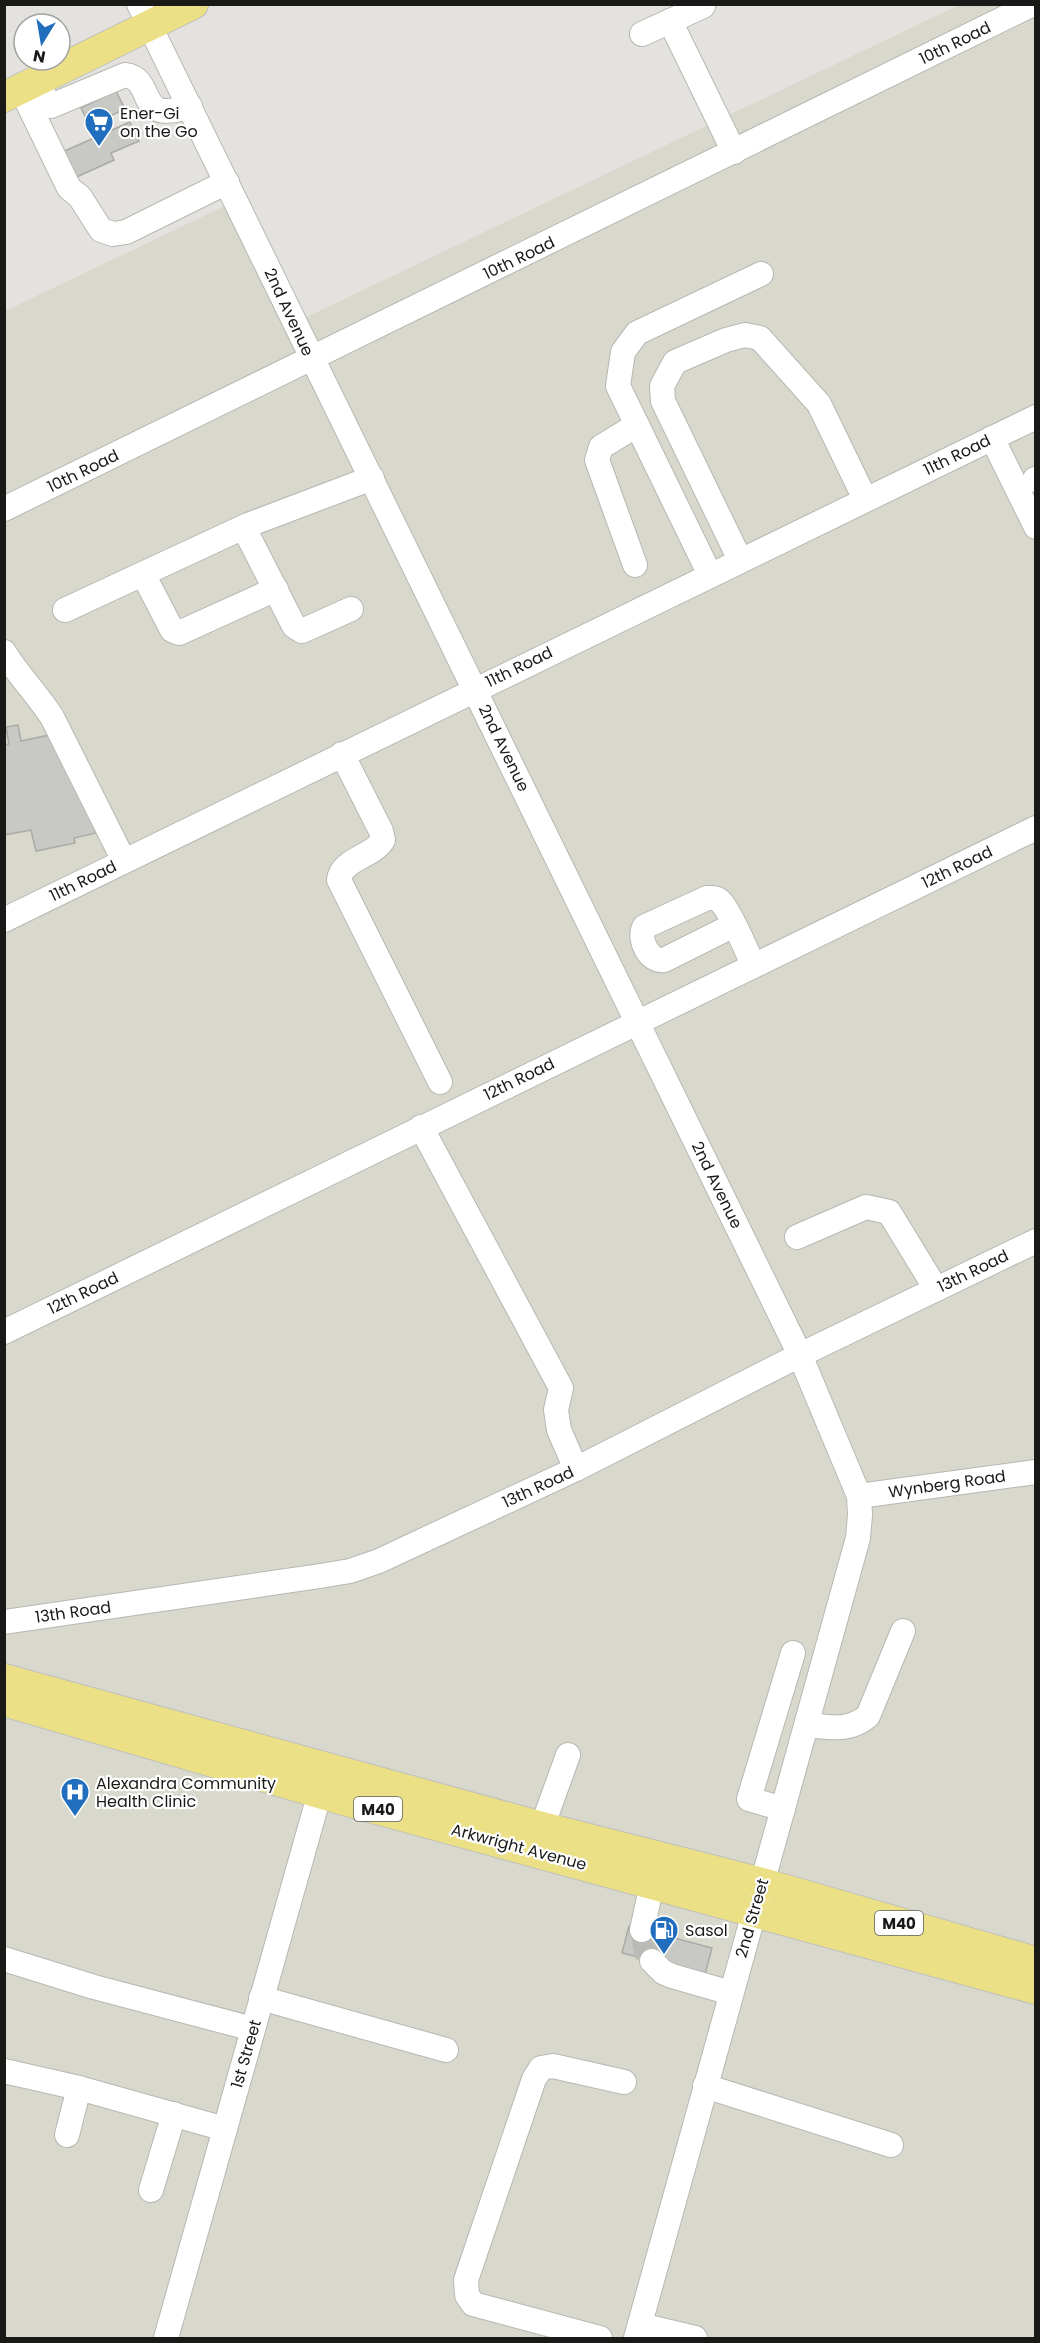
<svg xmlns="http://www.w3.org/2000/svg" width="1040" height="2343" viewBox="0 0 1040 2343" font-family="Poppins,sans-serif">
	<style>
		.built { fill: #d9d8cd }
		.building { fill: #c8c8c4; stroke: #abaaa6; stroke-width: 1.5 }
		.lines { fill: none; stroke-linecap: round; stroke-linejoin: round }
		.minor-tunnel { stroke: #bbbab6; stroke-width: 24; stroke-dasharray: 24 12; stroke-linecap: butt }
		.minor-casing { stroke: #b8b7b3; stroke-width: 26 }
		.major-casing { stroke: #bfbfbe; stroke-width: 32 }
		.minor { stroke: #fff; stroke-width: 24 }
		.major { stroke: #ebe085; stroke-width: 30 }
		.labels { text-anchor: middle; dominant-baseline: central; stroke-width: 4.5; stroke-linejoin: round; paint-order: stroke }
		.shield { fill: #fff; stroke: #5e5e5d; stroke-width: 1.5 }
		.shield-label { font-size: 15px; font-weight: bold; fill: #191917 }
		.street-label { font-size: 16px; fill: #191917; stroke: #fff }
		.poi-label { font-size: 16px; fill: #191917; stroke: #fff; text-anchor: start }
	</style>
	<rect width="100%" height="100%" fill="#e3e2de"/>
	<polygon class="built" points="959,5 1035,5 1035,2338 5,2338 5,311 235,201 292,324"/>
	<g class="building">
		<polygon points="116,91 125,109 90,126 81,108"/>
		<polygon points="130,122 139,141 111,153 114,160 70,180 58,154"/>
		<polygon points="18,725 21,741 54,734 60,759 68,758 96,833 74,838 75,843 36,851 31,830 4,835 4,745 9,744 6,727"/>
		<polygon points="629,1926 712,1948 705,1974 622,1953"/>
	</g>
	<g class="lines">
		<polyline class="minor-tunnel" points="642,1930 646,1952 652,1961"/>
		<g class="minor-casing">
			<g id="minor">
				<polyline points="139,4 800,1355 859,1496 860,1515 858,1538 636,2338"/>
				<polyline points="670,21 734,152"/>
				<polyline points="642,34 703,6"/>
				<path d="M36 82 51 106 125 75C157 79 133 126 190 106"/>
				<polyline points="21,89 69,188 80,197 101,230 113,234 126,232 227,182"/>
				<polyline points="992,438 1036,527"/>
				<polyline points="1035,479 1036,480"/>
				<polyline points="4,509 1033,4"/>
				<polyline points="244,528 294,626 302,631 351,609"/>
				<polyline points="740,560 663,401 662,386 675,362 726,340 745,335 760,338 819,404 865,499"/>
				<polyline points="635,565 597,460 601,447 637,425"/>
				<polyline points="143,574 172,630 179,633 276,589"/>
				<polyline points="710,575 618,386 623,352 637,333 761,274"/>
				<polyline points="65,610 248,525 372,478"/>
				<path d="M4 652C18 675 37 694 52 717L124 861"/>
				<path d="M342 754 381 831 383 840C373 857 341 859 339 880L440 1082"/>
				<polyline points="4,920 1036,417"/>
				<path d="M734 925 664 960C649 962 638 940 644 927L707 898C712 898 716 897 720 901 729 909 747 951 753 965"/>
				<polyline points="421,1127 561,1388 556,1410 559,1430 576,1469"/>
				<polyline points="797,1237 866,1207 889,1212 936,1289"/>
				<polyline points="4,1332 1036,828"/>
				<polyline points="859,1496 1036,1472"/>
				<polyline points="4,1622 320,1576 350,1571 379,1561 576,1469 800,1355 1036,1241"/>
				<path d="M807 1725C830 1727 849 1732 868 1716L903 1631"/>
				<polyline points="783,1809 749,1799 793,1653"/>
				<polyline points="542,1827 568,1755"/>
				<polyline points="642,1930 652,1884"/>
				<polyline points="4,1959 94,1987 253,2029"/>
				<polyline points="652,1961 663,1972 672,1976 731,1993"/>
				<polyline points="261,1998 446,2050"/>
				<polyline points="4,2071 79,2088 225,2129"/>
				<polyline points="705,2086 891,2145"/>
				<polyline points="67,2135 79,2088"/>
				<polyline points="151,2190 174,2114"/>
				<polyline points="640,2325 695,2338"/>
				<polyline points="166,2338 324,1778"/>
				<polyline points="600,2338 473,2304 467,2295 466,2280 534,2079 541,2068 553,2066 624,2082"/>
			</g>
		</g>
		<g class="major-casing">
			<g id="major">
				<polyline points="4,97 193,4"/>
				<polyline points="4,1679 542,1827 762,1883 1036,1962"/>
				<polyline points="4,1701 340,1799 1036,1989"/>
			</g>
		</g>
		<use href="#minor" class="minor"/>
		<use href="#major" class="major"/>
	</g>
	<defs>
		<g id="supermarket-pin" transform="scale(1.5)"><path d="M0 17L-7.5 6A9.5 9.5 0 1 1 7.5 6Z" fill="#216ebe" stroke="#fff"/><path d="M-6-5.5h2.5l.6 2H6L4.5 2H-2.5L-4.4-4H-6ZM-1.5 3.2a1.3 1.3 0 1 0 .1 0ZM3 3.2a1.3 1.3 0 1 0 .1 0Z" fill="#fff"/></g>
		<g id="hospital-pin" transform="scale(1.5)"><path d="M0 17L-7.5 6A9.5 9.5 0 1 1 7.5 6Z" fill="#216ebe" stroke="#fff"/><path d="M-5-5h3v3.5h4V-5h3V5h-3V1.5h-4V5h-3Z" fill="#fff"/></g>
		<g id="fuel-pin" transform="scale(1.5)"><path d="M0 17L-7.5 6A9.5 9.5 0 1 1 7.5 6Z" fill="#216ebe" stroke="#fff"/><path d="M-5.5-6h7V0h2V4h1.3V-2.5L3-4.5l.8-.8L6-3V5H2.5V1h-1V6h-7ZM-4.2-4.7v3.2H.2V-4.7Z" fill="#fff"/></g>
	</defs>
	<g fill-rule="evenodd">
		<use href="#supermarket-pin" x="99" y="122"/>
		<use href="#hospital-pin" x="75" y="1792"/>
		<use href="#fuel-pin" x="664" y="1930"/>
	</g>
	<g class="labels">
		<g class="shield">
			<rect x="354" y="1797" width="48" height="24" rx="4.5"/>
			<rect x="875" y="1911" width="48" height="24" rx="4.5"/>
		</g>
		<g class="shield-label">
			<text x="378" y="1809">M40</text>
			<text x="899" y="1923">M40</text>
		</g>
		<g class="street-label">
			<text transform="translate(955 43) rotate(-26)">10th Road</text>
			<text transform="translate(519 258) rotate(-26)">10th Road</text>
			<text transform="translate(289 312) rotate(65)">2nd Avenue</text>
			<text transform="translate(957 455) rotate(-26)">11th Road</text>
			<text transform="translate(83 471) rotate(-26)">10th Road</text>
			<text transform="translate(519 667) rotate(-26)">11th Road</text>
			<text transform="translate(504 748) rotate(64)">2nd Avenue</text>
			<text transform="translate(957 867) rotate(-26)">12th Road</text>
			<text transform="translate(83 881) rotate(-26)">11th Road</text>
			<text transform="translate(519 1079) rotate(-26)">12th Road</text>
			<text transform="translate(717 1185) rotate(64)">2nd Avenue</text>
			<text transform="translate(973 1271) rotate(-26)">13th Road</text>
			<text transform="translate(83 1293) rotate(-26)">12th Road</text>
			<text transform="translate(947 1484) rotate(-8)">Wynberg Road</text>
			<text transform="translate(538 1487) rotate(-25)">13th Road</text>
			<text transform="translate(73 1612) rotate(-8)">13th Road</text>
			<text transform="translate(519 1847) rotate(15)">Arkwright Avenue</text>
			<text transform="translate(752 1918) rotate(-74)">2nd Street</text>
			<text transform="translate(246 2054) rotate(-74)">1st Street</text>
		</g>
		<g class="poi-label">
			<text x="120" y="113">Ener-Gi<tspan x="120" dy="18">on the Go</tspan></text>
			<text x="96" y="1783">Alexandra Community<tspan x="96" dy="18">Health Clinic</tspan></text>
			<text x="685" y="1930">Sasol</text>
		</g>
	</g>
	<rect width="1040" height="2343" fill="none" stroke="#191917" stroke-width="12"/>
	<g transform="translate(42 42) rotate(191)"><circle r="28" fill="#ffffff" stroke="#a3a3a2" stroke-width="1.5"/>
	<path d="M0-4.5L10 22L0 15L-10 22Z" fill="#216ebe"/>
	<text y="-9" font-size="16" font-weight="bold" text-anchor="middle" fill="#191917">N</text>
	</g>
</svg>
